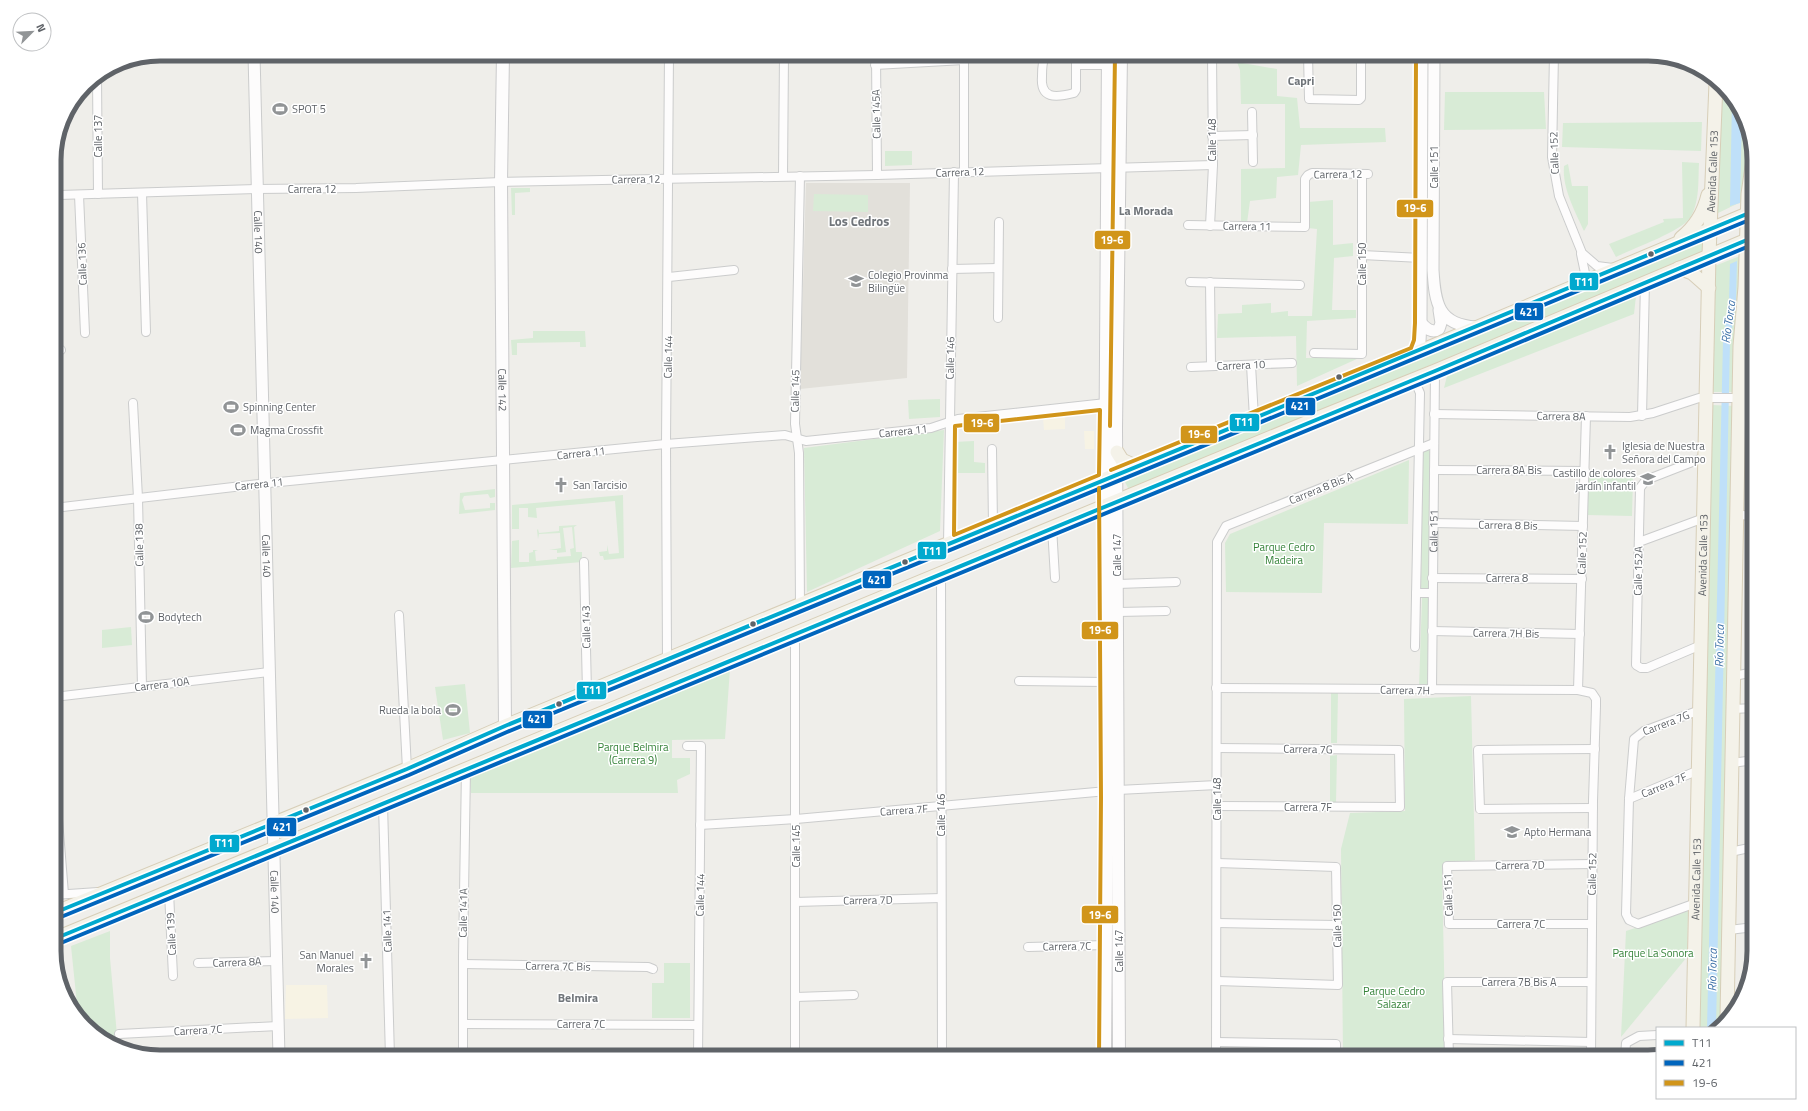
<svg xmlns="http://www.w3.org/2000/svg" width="1808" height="1111" viewBox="0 0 1808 1111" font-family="'Titillium Web',sans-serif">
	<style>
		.commercial { fill: #f7f3e4 }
		.education { fill: #e2e0da }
		.green { fill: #d8ebd6 }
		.water { fill: #bfe0f9 }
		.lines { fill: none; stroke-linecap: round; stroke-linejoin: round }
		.minor-casing { stroke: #cbcccc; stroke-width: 10 }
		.tertiary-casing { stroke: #cbcccc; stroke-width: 13 }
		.secondary-casing { stroke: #cacacb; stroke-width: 14 }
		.primary-casing { stroke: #d7ceb8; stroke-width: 15 }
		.minor { stroke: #fdfcfc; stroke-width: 8 }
		.tertiary { stroke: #fdfcfc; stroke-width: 11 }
		.secondary { stroke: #fdfcfc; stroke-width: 12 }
		.primary { stroke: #f4f2e9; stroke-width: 13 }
		.bus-1-casing { stroke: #fff; stroke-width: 7 }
		.bus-2-casing { stroke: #fff; stroke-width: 7 }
		.bus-3-casing { stroke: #fff; stroke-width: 7 }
		.bus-1 { stroke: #00a9ce; stroke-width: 4 }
		.bus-2 { stroke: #0065bd; stroke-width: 4 }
		.bus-3 { stroke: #d1951a; stroke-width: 4 }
		.bus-dot { fill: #5f6368; stroke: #fff; stroke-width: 1.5 }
		.labels { text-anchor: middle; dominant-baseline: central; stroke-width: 3; stroke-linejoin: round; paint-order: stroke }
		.poi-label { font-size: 11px; fill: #5f6368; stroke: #fff; text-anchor: start }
		.street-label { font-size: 11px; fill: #5f6368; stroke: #fff }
		.park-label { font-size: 11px; fill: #348238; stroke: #fff }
		.neighbourhood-label { font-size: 12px; font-weight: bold; fill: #70757a; stroke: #fff }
		.water-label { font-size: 12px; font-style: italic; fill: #4174aa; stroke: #fff }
		.quarter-label { font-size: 13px; font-weight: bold; fill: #70757a; stroke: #fff }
		.rim { fill: none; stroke: #5f6368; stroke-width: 5 }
		.line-badge { stroke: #fff; stroke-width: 1.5 }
		.badge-label { font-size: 11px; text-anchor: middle; font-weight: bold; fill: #fff }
	</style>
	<rect width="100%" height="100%" fill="#efeeea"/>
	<g class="commercial">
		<polygon points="1065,416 1065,429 1044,430 1043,417"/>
		<polygon points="1084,431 1094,431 1094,449 1085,449"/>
		<polygon points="286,985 327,985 328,1018 285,1019"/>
	</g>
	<polygon class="education" points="806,183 910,183 907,378 800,389"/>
	<g class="green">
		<polygon points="1237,62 1277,69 1277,96 1297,98 1300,128 1385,128 1386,142 1301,145 1298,175 1277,177 1276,198 1250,201 1247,223 1241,221 1241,169 1285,168 1285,104 1241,104 1240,70"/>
		<polygon points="1720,87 1740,107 1749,139 1743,201 1716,214"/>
		<polygon points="1445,92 1544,92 1546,129 1444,130"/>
		<polygon points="1702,122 1701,151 1562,147 1563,123"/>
		<polygon points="885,151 912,151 912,165 885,166"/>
		<path d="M1682 162 1699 163C1698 180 1700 202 1690 218 1680 232 1634 248 1616 257L1609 244 1664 222 1663 219 1683 218Z"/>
		<path d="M1568 164 1572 186H1588V224L1584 231C1575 211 1562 188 1564 166Z"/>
		<polygon points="511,188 530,188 530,192 515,193 515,215 512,215"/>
		<polygon points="814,194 868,195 868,212 813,211"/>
		<polygon points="1333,200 1333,245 1353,243 1353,256 1334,258 1332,310 1356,310 1356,318 1307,321 1306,358 1359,358 1297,386 1296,336 1217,338 1218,314 1242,313 1242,305 1271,303 1271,313 1288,311 1288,316 1312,316 1317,229 1308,228 1308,202"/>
		<polygon points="1703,239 1704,251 1136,488 1128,488 1125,482 1128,475"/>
		<polygon points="1740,256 1741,282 1733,392 1711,392 1712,267"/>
		<polygon points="1636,296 1634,314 1444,388 1447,376"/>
		<polygon points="533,331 585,331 586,347 580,347 580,342 517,343 517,355 512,355 511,340 533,338"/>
		<polygon points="940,399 940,417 909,419 908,400"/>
		<polygon points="1711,405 1736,406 1724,1020 1716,1028 1698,1028"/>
		<polygon points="944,430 940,531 807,592 804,448"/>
		<polygon points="974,441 974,462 985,463 985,473 954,473 954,442"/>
		<polygon points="1431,448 1429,591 1421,592 1423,451"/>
		<polygon points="1409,460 1408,524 1324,523 1322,593 1226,592 1225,543 1230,534"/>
		<polygon points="1588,477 1633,478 1632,516 1587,515"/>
		<polygon points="495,489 495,497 490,498 488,494 464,496 462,500 465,510 490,508 490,503 495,503 495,510 459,514 460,493"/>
		<polygon points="623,495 624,558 604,560 603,556 600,556 599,552 607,551 607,545 609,554 619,553 615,501 536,508 537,518 528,517 528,508 519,508 519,529 512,529 512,505"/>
		<polygon points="577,525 574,527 576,552 582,552 582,562 511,568 512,541 519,540 519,562 529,562 529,553 533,552 533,550 538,550 535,551 536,561 557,559 557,557 571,556 570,549 574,548 572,527 563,528 566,552 557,553 557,550 549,550 561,548 560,533 539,534 538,539 537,530 538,529 539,533 559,531 559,526"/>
		<polygon points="1422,598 1430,598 1428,685 1419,687"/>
		<polygon points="131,627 132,645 102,648 102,630"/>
		<polygon points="730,669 725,739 672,740 672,758 690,758 690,774 677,780 678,793 471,793 470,778"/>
		<polygon points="465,684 470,733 443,740 435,687"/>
		<polygon points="1331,693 1338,693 1337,743 1331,743"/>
		<polygon points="1471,696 1475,860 1447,865 1442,874 1446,1057 1343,1057 1341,849 1350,813 1405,811 1404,699"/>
		<polygon points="1337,755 1336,803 1330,803 1330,756"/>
		<polygon points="1688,911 1687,957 1621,1037 1626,931"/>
		<polygon points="110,931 110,958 118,1046 107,1043 78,1014 71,946"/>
		<polygon points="664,963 690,963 690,1018 652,1018 652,983 664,983"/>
	</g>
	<g class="water">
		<polygon points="1732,100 1740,107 1742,114 1740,203 1730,206"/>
		<polygon points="1737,261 1736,300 1730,341 1716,1028 1707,1028 1723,341 1729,301 1730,264"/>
	</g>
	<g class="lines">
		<g class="minor-casing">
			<g id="minor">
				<polyline points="876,54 877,175"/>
				<path d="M1069 54 1045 57C1042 62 1042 69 1042 76 1040 99 1055 98 1074 93L1076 90V58L1072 54"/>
				<polyline points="1308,54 1309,99 1359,100 1361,98 1361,54"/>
				<polyline points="1554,54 1552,157 1559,196 1582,253 1597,266 1613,268"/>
				<polyline points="1554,57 1636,58"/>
				<polyline points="875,65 964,60"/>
				<polyline points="1076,65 1108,65"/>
				<polyline points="97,77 98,194"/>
				<polyline points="1252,112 1253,162"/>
				<polyline points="1212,136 1253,135"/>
				<polyline points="964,172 964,54"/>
				<polyline points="783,176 784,54"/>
				<polyline points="142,193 146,332"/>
				<polyline points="59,195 257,189 356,188 501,182 877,175 1213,165"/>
				<polyline points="79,195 85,333"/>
				<polyline points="1188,225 1305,227 1305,179 1308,175 1312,173 1368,174"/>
				<polyline points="1210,226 1213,165 1212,54"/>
				<polyline points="1362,255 1421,258"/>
				<polyline points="952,269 998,268"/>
				<polyline points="669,277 734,270"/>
				<polyline points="1190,282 1300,285"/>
				<polyline points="1210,282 1211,366"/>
				<polyline points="1579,283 1585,273 1581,254"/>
				<polyline points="998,318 999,222"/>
				<polyline points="54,351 61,350"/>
				<polyline points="1314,353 1362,354 1362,174"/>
				<polyline points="1251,365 1254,418"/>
				<polyline points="1191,367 1292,363"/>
				<polyline points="1411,381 1416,384 1420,393 1415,647"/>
				<polyline points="133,403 138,498 142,687"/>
				<polyline points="1434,414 1630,417 1653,413 1699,398 1754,398"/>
				<polyline points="1642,416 1645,282"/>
				<polyline points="992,449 993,526"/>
				<polyline points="1434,470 1585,471"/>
				<polyline points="54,508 259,484 666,444 785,435 806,441 931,428 958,419 1106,403"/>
				<polyline points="1737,514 1754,517"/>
				<polyline points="1433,523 1583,526"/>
				<polyline points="1052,527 1055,578"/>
				<polyline points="1639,542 1704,518"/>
				<polyline points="948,544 954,172"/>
				<polyline points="584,562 587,692"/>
				<polyline points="941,573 942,1057"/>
				<polyline points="1432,578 1582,579"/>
				<polyline points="1118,584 1176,582"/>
				<polyline points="1416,593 1432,593"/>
				<polyline points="800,606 799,453 795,424 800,176"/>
				<polyline points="1118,612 1166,611"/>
				<polyline points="399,615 407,769"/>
				<polyline points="1432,631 1580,634"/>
				<polyline points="1701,645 1647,668 1641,668 1636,665 1640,488 1646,480 1705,457"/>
				<polyline points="667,660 666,444 669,54"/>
				<polyline points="1734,676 1754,672"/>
				<polyline points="1019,681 1106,682"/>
				<polyline points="1216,688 1578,690 1592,693 1596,699 1596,706 1593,801 1591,1057"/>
				<path id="s1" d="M1432 690 1435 371"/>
				<polyline points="1578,690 1586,416"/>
				<polyline points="54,697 269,672"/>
				<polyline points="1733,709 1754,708"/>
				<polyline points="687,746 701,746 698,1057"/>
				<polyline points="1732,763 1754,760"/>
				<polyline points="54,770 64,894"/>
				<polyline points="1118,790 1217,785"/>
				<polyline points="1629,799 1699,770"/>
				<polyline points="383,804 390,1057"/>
				<polyline points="1216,806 1400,807 1399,750 1217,748"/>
				<polyline points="1593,808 1480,809 1478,750 1595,749"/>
				<polyline points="700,825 796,819 1107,791"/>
				<polyline points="1730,852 1754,847"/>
				<polyline points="1217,863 1336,867 1338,985 1217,981"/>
				<polyline points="169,892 173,976"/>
				<polyline points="54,895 98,892"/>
				<polyline points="795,902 941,898"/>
				<polyline points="1696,903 1638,924 1629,920 1626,914 1629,799 1634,739 1644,731 1700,710"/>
				<polyline points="1217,923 1337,925"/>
				<polyline points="1592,924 1449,924 1447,866 1592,864"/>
				<polyline points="1729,930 1754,927"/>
				<polyline points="1028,947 1106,945"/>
				<polyline points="198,963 277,961"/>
				<polyline points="463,964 648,967 653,969"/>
				<polyline points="796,997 854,995"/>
				<polyline points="463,1024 698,1025"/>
				<polyline points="119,1034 278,1026"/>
				<polyline points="1448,1039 1591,1042"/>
				<polyline points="1217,1042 1336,1044 1336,1057"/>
				<polyline points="463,1057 463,956 466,769"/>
				<polyline points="795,1057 795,634"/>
				<polyline points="1216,1057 1217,542 1226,526 1434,443"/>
				<polyline points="1449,1057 1447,982 1591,982"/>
				<polyline points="1625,1057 1626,1043 1639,1036 1657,1035"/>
			</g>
		</g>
		<g class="tertiary-casing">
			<g id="tertiary">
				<path id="s2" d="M254 54 279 1057"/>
				<path d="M1434 54 1433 270C1435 303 1438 325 1476 327"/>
				<path d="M1421 323C1426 328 1432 334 1439 329L1441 323 1439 310"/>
				<polyline points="1416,353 1420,341 1421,323 1422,54"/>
			</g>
		</g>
		<g class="secondary-casing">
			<g id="secondary">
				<path id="s3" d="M503 54 501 182 505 726"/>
				<polyline points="1105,1057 1107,797 1105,505 1108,54"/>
				<polyline points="1119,1057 1116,428 1121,54"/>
			</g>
		</g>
		<g class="primary-casing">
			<g id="primary">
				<path d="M1681 238C1695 227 1704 212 1708 195"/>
				<polyline points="1679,268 1692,273 1709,288"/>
				<polyline points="1117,452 1122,460 1135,466"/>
				<polyline points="54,913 407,769 505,726 1161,456 1416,353 1754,211"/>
				<polyline points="54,939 1313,420 1435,371 1754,237"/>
				<polyline points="1727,1017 1740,346 1745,287 1748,194 1754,153"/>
				<path id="s4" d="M1693 1028 1709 255 1716 83"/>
			</g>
		</g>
		<use href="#minor" class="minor"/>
		<use href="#tertiary" class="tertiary"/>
		<use href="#secondary" class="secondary"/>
		<use href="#primary" class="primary"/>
		<g class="bus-1-casing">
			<g id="bus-1">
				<path d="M54 913 407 769 505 726C921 555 1339 385 1754 211"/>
				<polyline points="54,939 1435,371 1754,237"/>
			</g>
		</g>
		<g class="bus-2-casing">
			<g id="bus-2">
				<path d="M56 919 409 775 507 732C923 560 1339 392 1754 218"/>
				<polyline points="56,945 1437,377 1754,244"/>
			</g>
		</g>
		<g class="bus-3-casing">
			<g id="bus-3">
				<polygon points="1100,410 1099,475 954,535 955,426"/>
				<polyline points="1110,426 1115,54"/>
				<polyline points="1111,470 1411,348 1414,340 1415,323 1416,54"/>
				<polyline points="1099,1057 1101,797 1099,488"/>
			</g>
		</g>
		<use href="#bus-1" class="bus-1"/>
		<use href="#bus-2" class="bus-2"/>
		<use href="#bus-3" class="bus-3"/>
	</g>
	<defs>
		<g id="stadium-bare" transform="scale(1.2)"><path d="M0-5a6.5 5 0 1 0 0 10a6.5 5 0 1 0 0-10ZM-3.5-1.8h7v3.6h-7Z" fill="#919496" stroke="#fff" stroke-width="2.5" paint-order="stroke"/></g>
		<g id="school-bare" transform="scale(1.2)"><path d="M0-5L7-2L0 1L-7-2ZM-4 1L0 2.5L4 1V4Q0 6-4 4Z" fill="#919496" stroke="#fff" stroke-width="2.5" paint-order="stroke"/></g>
		<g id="church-bare" transform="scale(1.2)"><path d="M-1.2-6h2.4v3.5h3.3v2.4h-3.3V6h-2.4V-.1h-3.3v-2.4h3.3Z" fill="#919496" stroke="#fff" stroke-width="2.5" paint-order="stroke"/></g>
	</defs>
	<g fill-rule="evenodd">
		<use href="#stadium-bare" x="280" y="109"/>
		<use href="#school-bare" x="856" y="281"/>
		<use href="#stadium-bare" x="231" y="407"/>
		<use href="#stadium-bare" x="238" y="430"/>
		<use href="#church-bare" x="1610" y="452"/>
		<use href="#school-bare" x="1648" y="479"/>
		<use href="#church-bare" x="561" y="485"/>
		<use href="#stadium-bare" x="146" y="617"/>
		<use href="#stadium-bare" x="453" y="710"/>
		<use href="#school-bare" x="1512" y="832"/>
		<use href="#church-bare" x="366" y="961"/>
	</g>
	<g class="bus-dot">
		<circle cx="1651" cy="254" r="3.5"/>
		<circle cx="1339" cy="377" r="3.5"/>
		<circle cx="905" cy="562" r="3.5"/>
		<circle cx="753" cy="624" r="3.5"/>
		<circle cx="559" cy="704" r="3.5"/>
		<circle cx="306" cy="810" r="3.5"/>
	</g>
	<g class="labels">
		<g class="poi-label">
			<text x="292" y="109">SPOT 5</text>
			<text x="868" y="275">Colegio Provinma<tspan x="868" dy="13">Bilingüe</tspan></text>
			<text x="243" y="407">Spinning Center</text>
			<text x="250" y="430">Magma Crossfit</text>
			<text x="1622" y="446">Iglesia de Nuestra<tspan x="1622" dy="13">Señora del Campo</tspan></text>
			<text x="1636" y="473" text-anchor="end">Castillo de colores<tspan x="1636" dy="13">jardín infantil</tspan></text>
			<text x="573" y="485">San Tarcisio</text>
			<text x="158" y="617">Bodytech</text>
			<text x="441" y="710" text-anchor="end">Rueda la bola</text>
			<text x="1524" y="832">Apto Hermana</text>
			<text x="354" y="955" text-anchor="end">San Manuel<tspan x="354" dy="13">Morales</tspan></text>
		</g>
		<g class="street-label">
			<text transform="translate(876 114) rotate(-91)">Calle 145A</text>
			<text transform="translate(98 136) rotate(-90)">Calle 137</text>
			<text transform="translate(1212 140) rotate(-90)">Calle 148</text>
			<text transform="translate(1554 153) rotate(-92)">Calle 152</text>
			<text transform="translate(1434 167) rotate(-90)">Calle 151</text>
			<text transform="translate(960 172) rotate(-2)">Carrera 12</text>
			<text stroke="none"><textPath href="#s4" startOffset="857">Avenida Calle 153</textPath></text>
			<text transform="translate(1338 174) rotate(-1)">Carrera 12</text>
			<text transform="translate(636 179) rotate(-1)">Carrera 12</text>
			<text x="312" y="189">Carrera 12</text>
			<text transform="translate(1247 226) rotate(1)">Carrera 11</text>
			<text stroke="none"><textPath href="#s2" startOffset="178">Calle 140</textPath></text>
			<text transform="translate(82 264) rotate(-92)">Calle 136</text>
			<text transform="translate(1362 264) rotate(-90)">Calle 150</text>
			<text transform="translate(668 357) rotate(-89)">Calle 144</text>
			<text transform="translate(950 358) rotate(-89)">Calle 146</text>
			<text transform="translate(1241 365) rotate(-2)">Carrera 10</text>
			<text stroke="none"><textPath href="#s3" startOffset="336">Calle 142</textPath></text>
			<text transform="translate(795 391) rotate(-89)">Calle 145</text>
			<text transform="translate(1561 416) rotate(1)">Carrera 8A</text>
			<text transform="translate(903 431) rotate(-6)">Carrera 11</text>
			<text transform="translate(581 453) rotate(-6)">Carrera 11</text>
			<text x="1509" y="470">Carrera 8A Bis</text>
			<text transform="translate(259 484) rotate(-6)">Carrera 11</text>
			<text transform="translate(1321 488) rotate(-22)">Carrera 8 Bis A</text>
			<text transform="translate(1508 525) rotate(1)">Carrera 8 Bis</text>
			<text stroke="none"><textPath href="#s1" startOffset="159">Calle 151</textPath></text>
			<text transform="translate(139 545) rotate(-91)">Calle 138</text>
			<text transform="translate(1582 553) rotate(-88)">Calle 152</text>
			<text stroke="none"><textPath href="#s2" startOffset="502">Calle 140</textPath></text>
			<text transform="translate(1117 555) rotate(-90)">Calle 147</text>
			<text stroke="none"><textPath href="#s4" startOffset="473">Avenida Calle 153</textPath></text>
			<text transform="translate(1638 571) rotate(-89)">Calle 152A</text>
			<text x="1507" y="578">Carrera 8</text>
			<text transform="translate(586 627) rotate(-91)">Calle 143</text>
			<text transform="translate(1506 633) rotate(1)">Carrera 7H Bis</text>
			<text transform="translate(162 684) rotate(-7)">Carrera 10A</text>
			<text transform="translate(1405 690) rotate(1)">Carrera 7H</text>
			<text transform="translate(1666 723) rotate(-21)">Carrera 7G</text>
			<text transform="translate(1308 749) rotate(1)">Carrera 7G</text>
			<text transform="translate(1664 785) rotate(-23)">Carrera 7F</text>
			<text transform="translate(1217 799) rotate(-90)">Calle 148</text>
			<text x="1308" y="807">Carrera 7F</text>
			<text transform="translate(904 810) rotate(-4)">Carrera 7F</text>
			<text transform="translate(941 815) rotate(-90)">Calle 146</text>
			<text transform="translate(796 846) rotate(-90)">Calle 145</text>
			<text transform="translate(1520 865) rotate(-1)">Carrera 7D</text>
			<text transform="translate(1592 874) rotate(-89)">Calle 152</text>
			<text stroke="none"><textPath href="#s4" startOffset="149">Avenida Calle 153</textPath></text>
			<text stroke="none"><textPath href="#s2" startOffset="838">Calle 140</textPath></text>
			<text transform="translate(700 895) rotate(-89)">Calle 144</text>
			<text transform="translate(1448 895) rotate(-92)">Calle 151</text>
			<text transform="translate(868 900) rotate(-1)">Carrera 7D</text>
			<text transform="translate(463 913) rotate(-89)">Calle 141A</text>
			<text x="1521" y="924">Carrera 7C</text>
			<text transform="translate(1337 926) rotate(-91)">Calle 150</text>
			<text transform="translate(387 931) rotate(-92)">Calle 141</text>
			<text transform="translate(171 934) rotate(-93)">Calle 139</text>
			<text transform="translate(1067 946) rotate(-1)">Carrera 7C</text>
			<text transform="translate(1119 951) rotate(-90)">Calle 147</text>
			<text transform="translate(237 962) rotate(-2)">Carrera 8A</text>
			<text transform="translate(558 966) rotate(1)">Carrera 7C Bis</text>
			<text x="1519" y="982">Carrera 7B Bis A</text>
			<text x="581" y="1024">Carrera 7C</text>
			<text transform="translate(198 1030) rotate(-3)">Carrera 7C</text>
		</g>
		<g class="park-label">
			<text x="1284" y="547">Parque Cedro<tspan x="1284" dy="13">Madeira</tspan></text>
			<text x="633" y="747">Parque Belmira<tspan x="633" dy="13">(Carrera 9)</tspan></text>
			<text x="1653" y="953">Parque La Sonora</text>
			<text x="1394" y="991">Parque Cedro<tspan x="1394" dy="13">Salazar</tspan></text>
		</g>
		<g class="neighbourhood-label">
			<text x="1301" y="80">Capri</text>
			<text x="1146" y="210">La Morada</text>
			<text x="578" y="997">Belmira</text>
		</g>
		<g class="water-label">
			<text transform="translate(1728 322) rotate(-82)">Río Torca</text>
			<text transform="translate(1719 646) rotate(-89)">Río Torca</text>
			<text transform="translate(1712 970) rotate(-89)">Río Torca</text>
		</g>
		<g class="quarter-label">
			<text x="859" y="221">Los Cedros</text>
		</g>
	</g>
	<path d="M0 0H1808V1111H0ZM160 61H1648A99 99 0 0 1 1747 160V951A99 99 0 0 1 1648 1050H160A99 99 0 0 1 61 951V160A99 99 0 0 1 160 61Z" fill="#fff" fill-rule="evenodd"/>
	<path class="rim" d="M160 61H1648A99 99 0 0 1 1747 160V951A99 99 0 0 1 1648 1050H160A99 99 0 0 1 61 951V160A99 99 0 0 1 160 61Z"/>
	<g class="line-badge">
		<rect x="1396" y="199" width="38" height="19" rx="4" fill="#d1951a"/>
		<rect x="1094" y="230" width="37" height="20" rx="4" fill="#d1951a"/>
		<rect x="1569" y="272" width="30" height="19" rx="4" fill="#00a9ce"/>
		<rect x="1514" y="302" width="30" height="19" rx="4" fill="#0065bd"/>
		<rect x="1285" y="397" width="31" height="19" rx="4" fill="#0065bd"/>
		<rect x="1229" y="413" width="31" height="19" rx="4" fill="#00a9ce"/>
		<rect x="963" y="413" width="37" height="20" rx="4" fill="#d1951a"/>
		<rect x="1180" y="425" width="38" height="19" rx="4" fill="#d1951a"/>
		<rect x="917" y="541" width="30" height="19" rx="4" fill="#00a9ce"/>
		<rect x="862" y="570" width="30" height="19" rx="4" fill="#0065bd"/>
		<rect x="1081" y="621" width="38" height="19" rx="4" fill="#d1951a"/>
		<rect x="576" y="681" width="31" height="19" rx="4" fill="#00a9ce"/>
		<rect x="522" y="710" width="31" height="19" rx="4" fill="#0065bd"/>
		<rect x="266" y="817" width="31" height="20" rx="4" fill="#0065bd"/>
		<rect x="209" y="834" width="31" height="19" rx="4" fill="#00a9ce"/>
		<rect x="1081" y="905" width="38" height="19" rx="4" fill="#d1951a"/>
	</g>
	<g class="badge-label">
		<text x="1415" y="212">19-6</text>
		<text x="1112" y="244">19-6</text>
		<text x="1584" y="286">T11</text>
		<text x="1529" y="316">421</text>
		<text x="1300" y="410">421</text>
		<text x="1244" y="426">T11</text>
		<text x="982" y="427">19-6</text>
		<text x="1199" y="438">19-6</text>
		<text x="932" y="555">T11</text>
		<text x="877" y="584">421</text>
		<text x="1100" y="634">19-6</text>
		<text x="592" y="694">T11</text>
		<text x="537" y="723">421</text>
		<text x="282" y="831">421</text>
		<text x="224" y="847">T11</text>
		<text x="1100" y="919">19-6</text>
	</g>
	<rect x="1656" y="1027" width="140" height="72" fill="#ffffff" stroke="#bfc1c3"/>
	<rect x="1664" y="1040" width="20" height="6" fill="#00a9ce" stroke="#bfc1c3"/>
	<text x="1692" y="1047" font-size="12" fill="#5f6368">T11</text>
	<rect x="1664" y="1060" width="20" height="6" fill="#0065bd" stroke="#bfc1c3"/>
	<text x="1692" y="1067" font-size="12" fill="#5f6368">421</text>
	<rect x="1664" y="1080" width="20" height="6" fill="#d1951a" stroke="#bfc1c3"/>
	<text x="1692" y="1087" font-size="12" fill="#5f6368">19-6</text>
	<g transform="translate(32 32) rotate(66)"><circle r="19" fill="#ffffff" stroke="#bfc1c3"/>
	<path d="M0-3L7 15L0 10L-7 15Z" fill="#919496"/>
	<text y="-6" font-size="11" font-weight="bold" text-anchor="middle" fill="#5f6368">N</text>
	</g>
</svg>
